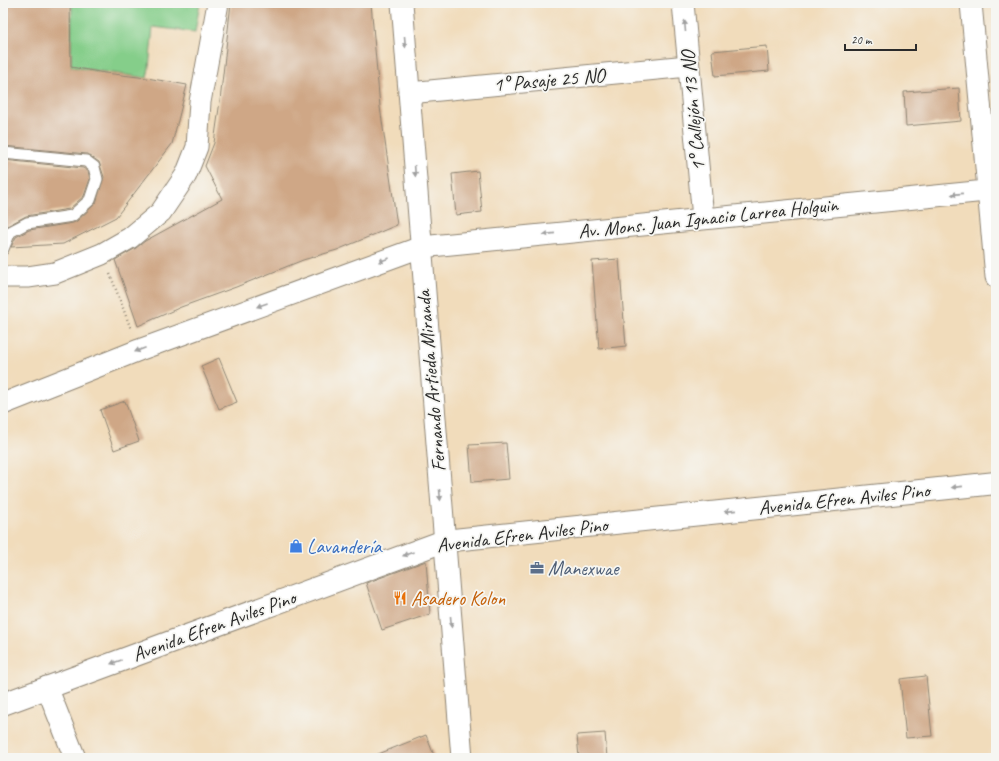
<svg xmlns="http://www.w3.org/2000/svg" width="999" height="761" viewBox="0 0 999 761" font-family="Caveat,sans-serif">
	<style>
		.green { fill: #85ce8a; stroke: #587c5a }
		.building { fill: #cfa786 }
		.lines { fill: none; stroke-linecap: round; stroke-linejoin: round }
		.lane-casing { stroke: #8e8473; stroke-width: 13 }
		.street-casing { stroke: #8e8473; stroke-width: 23 }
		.secondary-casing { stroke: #8e8473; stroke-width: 24 }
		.path { stroke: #8e8473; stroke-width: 2.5; stroke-dasharray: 1 3; stroke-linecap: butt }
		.lane { stroke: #fff; stroke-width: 11 }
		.street { stroke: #fff; stroke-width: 21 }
		.secondary { stroke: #fff; stroke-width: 22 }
		.oneway { fill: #a0a0a0 }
		.labels { text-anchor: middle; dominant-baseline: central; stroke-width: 3.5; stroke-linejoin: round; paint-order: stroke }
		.street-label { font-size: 20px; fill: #2b2b2b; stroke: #f6f6f2 }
		.shop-label { font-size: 20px; fill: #366cbe; stroke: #f6f6f2; text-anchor: start }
		.service-label { font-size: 20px; fill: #4e5e75; stroke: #f6f6f2; text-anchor: start }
		.food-label { font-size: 20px; fill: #c56008; stroke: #f6f6f2; text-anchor: start }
	</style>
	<rect width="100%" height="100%" fill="#f6f6f2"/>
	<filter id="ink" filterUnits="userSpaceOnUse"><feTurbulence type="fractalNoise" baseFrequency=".025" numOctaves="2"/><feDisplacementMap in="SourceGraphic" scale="8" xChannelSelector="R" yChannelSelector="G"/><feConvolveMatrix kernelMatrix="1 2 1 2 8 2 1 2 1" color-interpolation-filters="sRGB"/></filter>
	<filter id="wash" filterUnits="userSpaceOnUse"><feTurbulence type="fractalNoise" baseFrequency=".012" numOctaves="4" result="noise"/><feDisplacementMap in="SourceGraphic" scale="16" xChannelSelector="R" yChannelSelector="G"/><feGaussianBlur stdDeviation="0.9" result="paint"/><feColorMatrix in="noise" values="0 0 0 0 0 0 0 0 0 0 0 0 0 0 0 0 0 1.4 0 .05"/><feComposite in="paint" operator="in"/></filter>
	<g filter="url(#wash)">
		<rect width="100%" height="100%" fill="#f1dcbb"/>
		<polygon class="green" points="72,3 200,3 195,32 153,27 149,68 147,78 71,67"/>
		<g id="blocks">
			<g class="building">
				<polygon points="3,3 70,3 71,67 105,73 147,78 187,85 172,144 116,217 63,244 11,247 16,237 29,230 73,223 77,221 96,203 104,177 99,162 87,154 3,146"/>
				<polygon points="231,3 371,3 380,107 397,225 337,250 303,260 236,287 181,307 138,326 115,260 136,248 145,241 222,199 205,166 214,143 220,101"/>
				<polygon points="767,46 769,71 715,76 712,51"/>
				<polygon points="959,88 961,121 906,126 904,92"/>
				<polygon points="3,160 83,168 88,171 90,179 84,196 69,209 26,216 7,226 3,231"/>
				<polygon points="478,171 482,212 456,215 452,174"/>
				<polygon points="619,259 626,346 599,349 592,261"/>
				<polygon points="219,358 237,402 219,409 201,366"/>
				<polygon points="125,401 139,441 114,450 100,410"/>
				<polygon points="506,443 509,479 472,482 469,445"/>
				<polygon points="426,561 430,614 382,630 366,583"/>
				<polygon points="926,676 932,736 906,738 900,679"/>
				<polygon points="605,733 607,758 579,758 577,735"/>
				<polygon points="426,735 435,758 371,758 371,757"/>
			</g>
		</g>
	</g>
	<g filter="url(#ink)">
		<use href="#blocks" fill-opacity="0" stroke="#8e8473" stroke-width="1"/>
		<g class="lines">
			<g class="lane-casing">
				<polyline id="lane" points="3,153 86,161 94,167 97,179 90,200 72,216 27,223 10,232 3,249"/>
			</g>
			<g class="street-casing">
				<g id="street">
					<polyline points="402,3 462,758"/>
					<polyline points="683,3 703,218"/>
					<polyline points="971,3 996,277"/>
					<polyline points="409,93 688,66"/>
					<polyline points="3,277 28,277 55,273 102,254 130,238 142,228 161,212 186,175 197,147 200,102 218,3"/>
					<polyline points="3,404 139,350 421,247 996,190"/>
					<polyline points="47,687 75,758"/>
				</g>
			</g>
			<g class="secondary-casing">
				<polyline id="secondary" points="3,704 444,541 996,483"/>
			</g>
			<polyline class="path" points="110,274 131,329"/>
			<use href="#lane" class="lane"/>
			<use href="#street" class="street"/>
			<use href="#secondary" class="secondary"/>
		</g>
		<defs><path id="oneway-solid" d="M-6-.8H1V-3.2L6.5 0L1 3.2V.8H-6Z"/></defs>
		<g class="oneway">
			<use href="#oneway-solid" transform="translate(685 26) rotate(-95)"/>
			<use href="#oneway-solid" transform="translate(405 42) rotate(85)"/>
			<use href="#oneway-solid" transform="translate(415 171) rotate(86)"/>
			<use href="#oneway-solid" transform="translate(957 194) rotate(174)"/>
			<use href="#oneway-solid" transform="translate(549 234) rotate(174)"/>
			<use href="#oneway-solid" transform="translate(384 260) rotate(160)"/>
			<use href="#oneway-solid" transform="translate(262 305) rotate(160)"/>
			<use href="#oneway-solid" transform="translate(140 350) rotate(159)"/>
			<use href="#oneway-solid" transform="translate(957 487) rotate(174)"/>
			<use href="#oneway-solid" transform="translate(440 495) rotate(85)"/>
			<use href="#oneway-solid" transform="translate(730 511) rotate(174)"/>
			<use href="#oneway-solid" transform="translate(408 554) rotate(160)"/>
			<use href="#oneway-solid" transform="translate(451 622) rotate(85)"/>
			<use href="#oneway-solid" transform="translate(116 662) rotate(160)"/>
		</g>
	</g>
	<defs>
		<g id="shop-bare" transform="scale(1.08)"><path d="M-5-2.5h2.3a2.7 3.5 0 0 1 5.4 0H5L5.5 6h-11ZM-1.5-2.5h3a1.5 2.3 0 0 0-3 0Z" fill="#3f7fe0" stroke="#f6f6f2" stroke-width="2.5" paint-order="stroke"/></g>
		<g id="office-bare" transform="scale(1.08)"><path d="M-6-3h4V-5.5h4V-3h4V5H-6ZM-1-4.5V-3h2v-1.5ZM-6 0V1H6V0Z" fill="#5c6f8a" stroke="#f6f6f2" stroke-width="2.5" paint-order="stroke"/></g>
		<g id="restaurant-bare" transform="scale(1.08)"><path d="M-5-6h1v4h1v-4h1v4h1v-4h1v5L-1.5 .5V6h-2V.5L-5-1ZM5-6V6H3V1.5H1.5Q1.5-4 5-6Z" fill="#e8710a" stroke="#f6f6f2" stroke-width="2.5" paint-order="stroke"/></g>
	</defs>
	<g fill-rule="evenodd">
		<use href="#shop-bare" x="296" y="546"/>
		<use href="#office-bare" x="537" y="568"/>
		<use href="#restaurant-bare" x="400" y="598"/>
	</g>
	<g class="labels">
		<g class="street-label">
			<text transform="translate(549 80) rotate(-5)">1° Pasaje 25 NO</text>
			<text transform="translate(693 111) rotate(-95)">1° Callejón 13 NO</text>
			<text transform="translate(708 218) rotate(-6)">Av. Mons. Juan Ignacio Larrea Holguin</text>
			<text transform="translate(431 381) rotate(-95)">Fernando Artieda Miranda</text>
			<text transform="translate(844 499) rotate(-6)">Avenida Efren Aviles Pino</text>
			<text transform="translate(522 535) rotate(-7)">Avenida Efren Aviles Pino</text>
			<text transform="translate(214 626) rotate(-20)">Avenida Efren Aviles Pino</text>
		</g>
		<g class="shop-label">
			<text x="307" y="546">Lavandería</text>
		</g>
		<g class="service-label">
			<text x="548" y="568">Manexwae</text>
		</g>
		<g class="food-label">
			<text x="411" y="598">Asadero Kolon</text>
		</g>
	</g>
	<rect width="999" height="761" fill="none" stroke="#f6f6f2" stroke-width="16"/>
	<path d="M845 44v6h71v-6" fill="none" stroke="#2b2b2b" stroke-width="2"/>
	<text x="851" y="44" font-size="12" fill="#2b2b2b" stroke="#f6f6f2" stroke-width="3" paint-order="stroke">20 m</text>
</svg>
